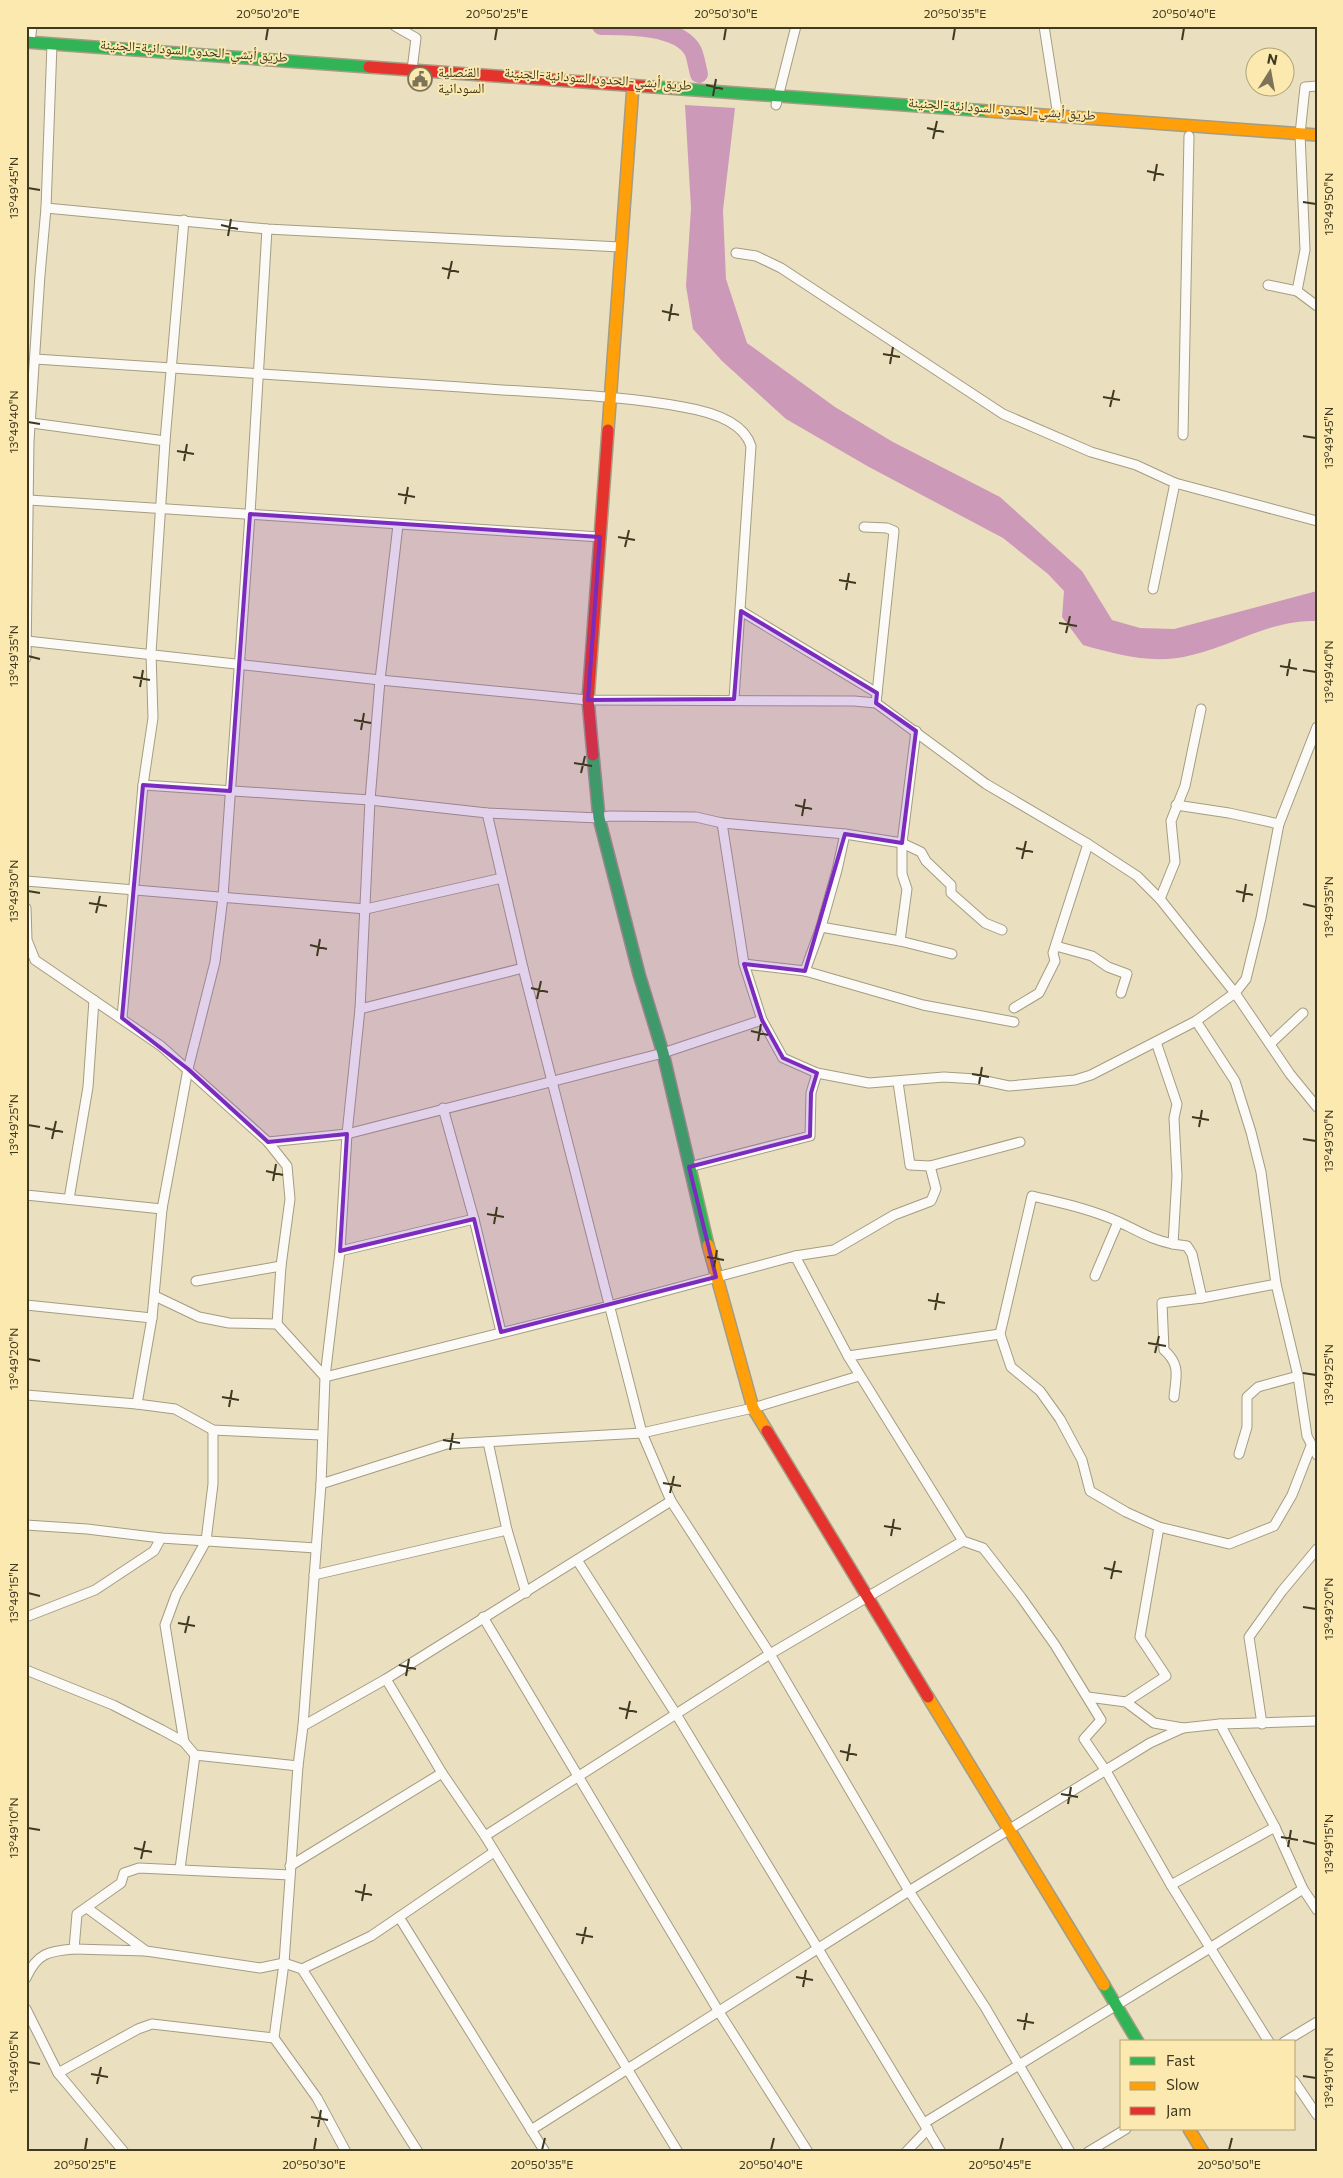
<svg xmlns="http://www.w3.org/2000/svg" width="1343" height="2178" viewBox="0 0 1343 2178" font-family="Commissioner,'Noto Naskh Arabic',sans-serif">
	<style>
		.water { fill: #cd99b8 }
		.lines { fill: none; stroke-linecap: round; stroke-linejoin: round }
		.river { stroke: #cd99b8; stroke-width: 18 }
		.street-casing { stroke: #a49c83; stroke-width: 11 }
		.fast-casing { stroke: #a49c83; stroke-width: 14 }
		.slow-casing { stroke: #a49c83; stroke-width: 14 }
		.jam-casing { stroke: #a49c83; stroke-width: 14 }
		.street { stroke: #fcfaf6; stroke-width: 9 }
		.fast { stroke: #30b455; stroke-width: 11 }
		.slow { stroke: #ff9f0a; stroke-width: 11 }
		.jam { stroke: #e5322d; stroke-width: 11 }
		.marked { fill: #7b2cbf; fill-opacity: 0.2; stroke: #7b2cbf; stroke-width: 4; stroke-linejoin: round }
		.ticks { fill: none; stroke: #403921; stroke-width: 2 }
		.labels { text-anchor: middle; dominant-baseline: central; stroke-width: 4; stroke-linejoin: round; paint-order: stroke }
		.street-label { font-size: 14px; fill: #403921; stroke: #fbe9af }
		.poi-label { font-size: 14px; fill: #403921; stroke: #fbe9af; text-anchor: start }
		.neatline { fill: none; stroke: #403921; stroke-width: 2 }
		.ticks-label { font-size: 12px; text-anchor: middle; fill: #403921 }
	</style>
	<rect width="100%" height="100%" fill="#eae0c0"/>
	<path class="water" d="M685 105 735 108 723 210 726 279 747 343 835 407 893 442 1000 497 1082 571 1112 620 1140 628 1174 629 1317 591V621C1272 619 1235 645 1192 655 1154 665 1119 655 1083 645L1062 617 1064 591 1048 574 1003 538 869 467 786 419 722 361 693 329 686 286 691 208Z"/>
	<g class="lines">
		<path class="river" d="M601 26C626 26 679 25 693 51 696 58 697 67 699 74"/>
		<g class="street-casing">
			<g id="street">
				<polyline points="395,26 416,38 412,70"/>
				<polyline points="1044,26 1058,116"/>
				<polyline points="30,42 32,26"/>
				<polyline points="1317,86 1305,87 1300,134 1305,250 1297,291 1317,306"/>
				<polyline points="776,105 796,26"/>
				<polyline points="46,208 267,229 620,247"/>
				<polyline points="736,253 756,256 781,268 1003,414 1091,452 1136,465 1175,483 1317,521"/>
				<polyline points="1268,285 1297,291"/>
				<path d="M35 359C177 368 319 377 461 387 533 393 612 394 683 407 707 411 743 420 751 446L734 699"/>
				<polyline points="32,423 165,441"/>
				<polyline points="1183,435 1189,136"/>
				<polyline points="29,500 600,537"/>
				<polyline points="864,527 887,528 894,531 876,703"/>
				<polyline points="1153,589 1175,483"/>
				<polyline points="741,611 877,693"/>
				<polyline points="27,641 380,680 588,700 854,701 876,703 986,784 1088,844 1137,876 1160,899 1235,993 1290,1074 1317,1107"/>
				<polyline points="26,658 29,441 40,275 46,208 52,44"/>
				<polyline points="143,785 370,800 487,813 599,818 609,816 696,817 722,823 845,834 902,843 921,852 926,861 951,885 951,893 985,923 1002,930"/>
				<polyline points="1176,805 1229,813 1279,824"/>
				<polyline points="487,813 523,968 642,1433 671,1501 770,1654 909,1891 985,2007 1070,2152"/>
				<polyline points="722,823 744,964 762,1020 783,1058 817,1073 869,1083 944,1077 976,1079 1009,1086 1075,1080 1091,1075 1196,1021 1235,993 1246,979 1261,918 1279,824 1317,727"/>
				<polyline points="845,834 837,870 821,927 900,941 952,954"/>
				<polyline points="26,881 366,909 502,878"/>
				<polyline points="1160,899 1175,862 1171,821 1185,786 1201,709"/>
				<polyline points="26,908 27,940 35,960 161,1046 268,1142 287,1166 290,1199 281,1266 277,1324"/>
				<polyline points="900,941 907,889 902,874 902,843 916,731"/>
				<polyline points="1056,946 1092,956 1108,967 1127,974 1121,993"/>
				<polyline points="744,964 805,971 923,1005 1014,1022"/>
				<polyline points="805,971 821,927"/>
				<polyline points="1014,1008 1039,993 1055,961 1053,953 1088,844"/>
				<polyline points="360,1009 523,968"/>
				<polyline points="122,1018 143,785 153,718 151,653 165,441 184,220"/>
				<polyline points="1196,1021 1235,1081 1251,1132 1261,1172 1276,1284 1298,1376 1307,1436 1317,1455"/>
				<polyline points="1156,1042 1177,1104 1174,1118 1177,1176 1173,1244 1187,1246 1192,1254 1202,1298 1276,1284"/>
				<polyline points="1270,1044 1303,1013"/>
				<polyline points="898,1082 910,1165 930,1166 1020,1142"/>
				<polyline points="443,1108 474,1219 501,1332"/>
				<polyline points="268,1142 347,1134 663,1053 762,1020"/>
				<polyline points="689,1167 810,1136 811,1093 817,1073"/>
				<polyline points="26,1195 162,1209 188,1069 215,962 223,897 250,514 267,229"/>
				<polyline points="69,1199 88,1087 94,1000"/>
				<polyline points="340,1251 474,1219"/>
				<polyline points="795,1256 834,1250 894,1215 931,1201 936,1189 930,1166"/>
				<polyline points="1095,1276 1118,1222"/>
				<polyline points="196,1281 281,1266"/>
				<polyline points="155,1296 199,1317 229,1323 277,1324 325,1377 609,1306 795,1256 848,1356 963,1541 983,1548 1021,1597 1055,1645 1101,1720 1084,1739 1106,1771 1171,1885 1269,2042"/>
				<polyline points="26,1305 152,1318"/>
				<polyline points="848,1356 1000,1334"/>
				<polyline points="26,1395 137,1404 175,1409 213,1430 321,1435"/>
				<path d="M1174 1397C1176 1376 1181 1365 1164 1350L1162 1303 1202 1298"/>
				<polyline points="137,1404 152,1318 162,1209"/>
				<polyline points="488,1442 507,1530"/>
				<polyline points="1239,1454 1247,1427 1247,1397 1258,1387 1298,1376"/>
				<polyline points="321,1484 447,1444 642,1433 753,1408 859,1376"/>
				<polyline points="26,1525 87,1529 161,1538 316,1548"/>
				<polyline points="1159,1527 1229,1544 1274,1526 1292,1495 1311,1446"/>
				<polyline points="577,1560 676,1714 941,2152"/>
				<polyline points="314,1575 507,1530 526,1593"/>
				<polyline points="26,1617 95,1590 154,1551 161,1538"/>
				<polyline points="483,1617 719,2012 808,2152"/>
				<polyline points="26,1670 113,1705 162,1730 184,1742 195,1755 298,1766"/>
				<polyline points="386,1679 442,1773 485,1836 678,2152"/>
				<polyline points="1088,1697 1126,1702 1154,1723 1183,1728 1220,1724 1317,1721"/>
				<path d="M1126 1702 1166 1676 1140 1637 1159 1527 1126 1512 1090 1491 1082 1460 1060 1419 1040 1391 1011 1367 1000 1334 1032 1196C1061 1203 1091 1209 1119 1222 1139 1231 1149 1239 1173 1244"/>
				<polyline points="1220,1724 1275,1827 1303,1889 1317,1910"/>
				<polyline points="1262,1724 1249,1637 1282,1591 1317,1549"/>
				<polyline points="303,1726 386,1679 671,1501"/>
				<polyline points="184,1742 165,1625 176,1595 206,1541 213,1484 213,1430"/>
				<polyline points="485,1836 770,1654 963,1541"/>
				<polyline points="290,1866 442,1773"/>
				<polyline points="180,1869 195,1755"/>
				<polyline points="1171,1885 1275,1827"/>
				<polyline points="87,1908 146,1951 260,1968 284,1963 302,1969 371,1936 399,1917 545,2152"/>
				<polyline points="399,1917 494,1852"/>
				<polyline points="74,1949 146,1951"/>
				<polyline points="302,1969 418,2152"/>
				<path d="M26 1978C37 1953 49 1951 74 1949L77 1914 121 1883 124 1873 139 1868 290 1875"/>
				<polyline points="26,2009 58,2073 124,2152"/>
				<polyline points="1284,2042 1317,2022"/>
				<polyline points="58,2073 138,2029 152,2024 274,2038"/>
				<polyline points="1294,2081 1317,2115"/>
				<polyline points="924,2123 1210,1948 1303,1889"/>
				<polyline points="531,2130 909,1891 1150,1743 1183,1728"/>
				<polyline points="346,2152 317,2098 274,2038 284,1963 298,1766 303,1726 321,1484 325,1377 340,1251 347,1134 360,1009 370,800 380,680 398,525"/>
				<polyline points="906,2152 928,2129"/>
				<polyline points="1088,2152 1126,2129"/>
			</g>
		</g>
		<g class="fast-casing">
			<g id="fast">
				<polyline points="26,42 369,67"/>
				<polyline points="654,87 988,111"/>
				<polyline points="593,755 599,818 639,974 663,1053 708,1245"/>
				<polyline points="1104,1985 1138,2042"/>
			</g>
		</g>
		<g class="slow-casing">
			<g id="slow">
				<polyline points="988,111 1317,135"/>
				<polyline points="608,430 633,86"/>
				<polyline points="708,1245 753,1408 767,1431"/>
				<polyline points="928,1697 1104,1985"/>
				<polyline points="1189,2129 1203,2152"/>
			</g>
		</g>
		<g class="jam-casing">
			<g id="jam">
				<polyline points="369,67 654,87"/>
				<polyline points="593,755 588,700 608,430"/>
				<polyline points="767,1431 928,1697"/>
			</g>
		</g>
		<use href="#street" class="street"/>
		<use href="#fast" class="fast"/>
		<use href="#slow" class="slow"/>
		<use href="#jam" class="jam"/>
	</g>
	<path class="marked" d="M250 514 600 537 588 700 734 699 741 611 877 693 876 703 916 731 902 843 845 834 805 971 744 964 762 1020 783 1058 817 1073 811 1093 810 1136 689 1167 716 1277 501 1332 474 1219 340 1251 347 1134 268 1142 188 1069 122 1018 143 785 230 791Z"/>
	<path class="ticks" d="M266 40 268 28M495 40 497 28M724 40 726 28M953 40 955 28M1182 40 1184 28M706 85 723 89M713 96 716 79M927 128 944 132M933 139 937 121M1147 171 1164 175M1154 181 1157 164M28 188 40 190M1303 202 1316 204M221 225 238 229M228 236 231 219M442 268 459 272M448 279 452 261M662 311 679 315M669 321 672 304M883 354 900 357M890 364 893 347M1103 397 1120 400M1110 407 1114 390M28 422 40 424M1303 436 1316 438M177 451 194 454M184 461 187 444M398 494 415 497M405 504 408 487M618 537 635 540M625 547 629 530M839 580 856 583M846 590 849 573M1059 623 1077 626M1066 633 1070 616M28 656 40 659M1280 666 1297 669M1303 670 1316 672M1287 676 1290 659M133 677 150 680M140 687 143 670M354 720 371 723M361 730 364 713M574 763 592 766M581 773 585 756M795 805 812 809M802 816 805 799M1016 848 1033 852M1022 859 1026 841M28 891 40 893M1236 891 1253 895M1243 902 1246 884M89 903 107 906M1303 904 1316 907M96 913 100 896M310 945 327 949M317 956 320 939M531 988 548 992M537 999 541 981M751 1031 768 1035M758 1041 761 1024M972 1074 989 1077M979 1084 982 1067M1192 1117 1209 1120M28 1125 40 1127M1199 1127 1202 1110M45 1128 63 1132M52 1139 56 1121M1303 1139 1316 1141M266 1171 283 1175M273 1181 276 1164M487 1214 504 1217M494 1224 497 1207M707 1257 724 1260M714 1267 717 1250M928 1300 945 1303M935 1310 938 1293M1148 1343 1166 1346M1155 1353 1159 1336M28 1359 40 1361M1303 1373 1316 1375M222 1397 239 1400M229 1407 232 1390M443 1440 460 1443M450 1450 453 1433M663 1483 681 1486M670 1493 674 1476M884 1526 901 1529M891 1536 894 1519M1104 1568 1122 1572M1111 1579 1115 1561M28 1593 40 1596M1303 1607 1316 1609M178 1623 195 1626M185 1633 189 1616M399 1665 416 1669M406 1676 409 1659M619 1708 637 1712M626 1719 630 1701M840 1751 857 1755M847 1761 850 1744M1061 1794 1078 1797M1068 1804 1071 1787M28 1828 40 1830M1281 1837 1298 1840M1303 1841 1316 1844M1288 1847 1291 1830M134 1848 152 1852M141 1859 145 1841M355 1891 372 1895M362 1901 365 1884M576 1934 593 1937M582 1944 586 1927M796 1977 813 1980M803 1987 806 1970M1017 2020 1034 2023M1024 2030 1027 2013M28 2062 40 2064M91 2074 108 2077M1303 2076 1316 2078M97 2084 101 2067M311 2117 328 2120M318 2127 321 2110M85 2150 87 2138M314 2150 316 2138M542 2150 545 2138M771 2150 774 2138M1000 2150 1003 2138M1229 2150 1232 2138"/>
	<defs>
		<g id="civic-ring" transform="scale(1.25)"><circle r="9.5" fill="#fbe9af" stroke="#7c7359" stroke-width="1.5"/><path d="M-.6-6.5H3V-4.5H.6V-3L4-1V1h2V6H-6V1h2V-1L-.6-3ZM-1.2 2.5V6h2.4V2.5Z" fill="#7c7359"/></g>
	</defs>
	<g fill-rule="evenodd">
		<use href="#civic-ring" x="420" y="79"/>
	</g>
	<g class="labels">
		<g class="street-label">
			<text transform="translate(194 50) rotate(4)">طريق أبشي-الحدود السودانية-الجنينة</text>
			<text transform="translate(598 78) rotate(4)">طريق أبشي-الحدود السودانية-الجنينة</text>
			<text transform="translate(1002 108) rotate(4)">طريق أبشي-الحدود السودانية-الجنينة</text>
		</g>
		<g class="poi-label">
			<text x="438" y="71">القنصلية<tspan x="438" dy="16">السودانية</tspan></text>
		</g>
	</g>
	<rect width="1343" height="2178" fill="none" stroke="#fbe9af" stroke-width="55"/>
	<rect x="1120" y="2040" width="175" height="90" fill="#fbe9af" stroke="#b0a376"/>
	<rect x="1130" y="2057" width="25" height="8" fill="#30b455" stroke="#b0a376"/>
	<text x="1166" y="2066" font-size="15" fill="#403921">Fast</text>
	<rect x="1130" y="2082" width="25" height="8" fill="#ff9f0a" stroke="#b0a376"/>
	<text x="1166" y="2090" font-size="15" fill="#403921">Slow</text>
	<rect x="1130" y="2107" width="25" height="8" fill="#e5322d" stroke="#b0a376"/>
	<text x="1166" y="2116" font-size="15" fill="#403921">Jam</text>
	<g transform="translate(1270 72) rotate(11)"><circle r="24" fill="#fbe9af" stroke="#b0a376"/>
	<path d="M0-4L9 19L0 12L-9 19Z" fill="#7c7359"/>
	<text y="-8" font-size="14" font-weight="bold" text-anchor="middle" fill="#403921">N</text>
	</g>
	<rect x="28" y="28" width="1288" height="2122" class="neatline"/>
	<g class="ticks-label">
		<text x="268" y="18">20°50'20"E</text>
		<text x="497" y="18">20°50'25"E</text>
		<text x="726" y="18">20°50'30"E</text>
		<text x="955" y="18">20°50'35"E</text>
		<text x="1184" y="18">20°50'40"E</text>
		<text transform="translate(14 188) rotate(-90)" y="4">13°49'45"N</text>
		<text transform="translate(1329 204) rotate(-90)" y="4">13°49'50"N</text>
		<text transform="translate(14 422) rotate(-90)" y="4">13°49'40"N</text>
		<text transform="translate(1329 438) rotate(-90)" y="4">13°49'45"N</text>
		<text transform="translate(14 656) rotate(-90)" y="4">13°49'35"N</text>
		<text transform="translate(1329 672) rotate(-90)" y="4">13°49'40"N</text>
		<text transform="translate(14 891) rotate(-90)" y="4">13°49'30"N</text>
		<text transform="translate(1329 907) rotate(-90)" y="4">13°49'35"N</text>
		<text transform="translate(14 1125) rotate(-90)" y="4">13°49'25"N</text>
		<text transform="translate(1329 1141) rotate(-90)" y="4">13°49'30"N</text>
		<text transform="translate(14 1359) rotate(-90)" y="4">13°49'20"N</text>
		<text transform="translate(1329 1375) rotate(-90)" y="4">13°49'25"N</text>
		<text transform="translate(14 1593) rotate(-90)" y="4">13°49'15"N</text>
		<text transform="translate(1329 1609) rotate(-90)" y="4">13°49'20"N</text>
		<text transform="translate(14 1828) rotate(-90)" y="4">13°49'10"N</text>
		<text transform="translate(1329 1844) rotate(-90)" y="4">13°49'15"N</text>
		<text transform="translate(14 2062) rotate(-90)" y="4">13°49'05"N</text>
		<text transform="translate(1329 2078) rotate(-90)" y="4">13°49'10"N</text>
		<text x="85" y="2169">20°50'25"E</text>
		<text x="314" y="2169">20°50'30"E</text>
		<text x="542" y="2169">20°50'35"E</text>
		<text x="771" y="2169">20°50'40"E</text>
		<text x="1000" y="2169">20°50'45"E</text>
		<text x="1229" y="2169">20°50'50"E</text>
	</g>
</svg>
